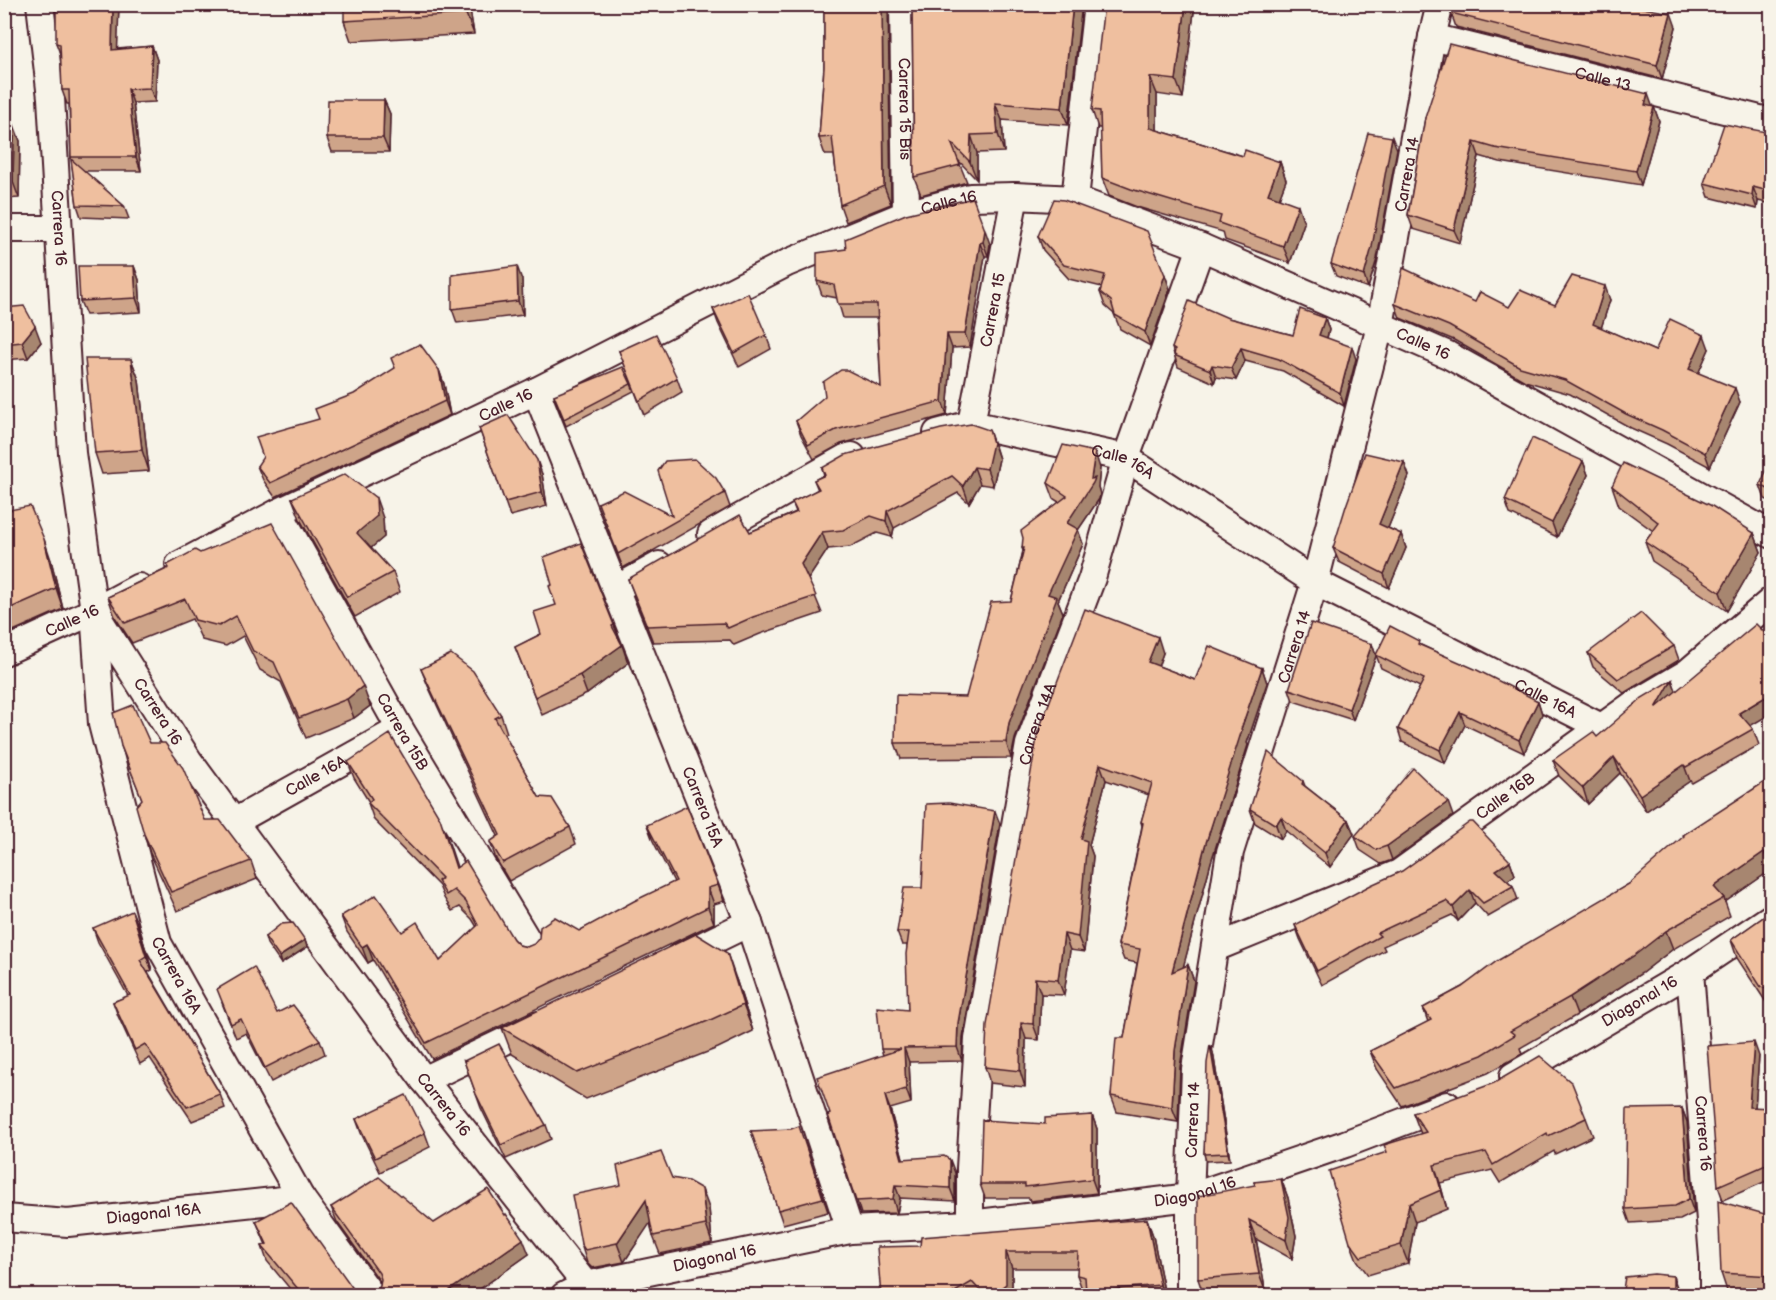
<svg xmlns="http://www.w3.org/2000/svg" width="1776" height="1300" viewBox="0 0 1776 1300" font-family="'Balsamiq Sans',sans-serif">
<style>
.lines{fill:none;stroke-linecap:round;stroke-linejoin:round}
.street-casing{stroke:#4a1f2b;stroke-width:30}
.street{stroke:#f7f3e8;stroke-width:26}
.wall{fill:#cea489;stroke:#4a1f2b;stroke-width:1.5}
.shaded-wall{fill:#a7866f;stroke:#4a1f2b;stroke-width:1.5}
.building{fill:#efbf9f;stroke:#4a1f2b;stroke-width:1.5}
.labels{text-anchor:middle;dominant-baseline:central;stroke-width:6;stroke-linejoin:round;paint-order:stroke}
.street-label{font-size:16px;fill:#4a1f2b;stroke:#f7f3e8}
</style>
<rect width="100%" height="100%" fill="#f7f3e8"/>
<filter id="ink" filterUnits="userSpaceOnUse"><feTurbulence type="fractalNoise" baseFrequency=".0167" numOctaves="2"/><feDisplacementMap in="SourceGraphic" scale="12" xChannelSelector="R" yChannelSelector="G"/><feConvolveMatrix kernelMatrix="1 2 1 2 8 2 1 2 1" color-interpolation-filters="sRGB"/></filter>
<g filter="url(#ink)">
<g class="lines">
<g class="street-casing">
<g id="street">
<path id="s1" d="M 40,4 L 51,98 L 72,453 L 94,611 L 102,724 L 158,943 L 301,1198 L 372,1296"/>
<path id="s2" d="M 903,4 L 906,214"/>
<path id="s3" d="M 1432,37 L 1772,122"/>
<path d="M 1075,199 L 1097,4"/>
<path d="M 4,229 L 57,229"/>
<path id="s4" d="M 536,391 L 749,923 L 850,1230"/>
<path id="s5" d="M 971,424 L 1015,196"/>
<path id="s6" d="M 937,433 L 971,424 L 1126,458 L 1315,582 L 1603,728"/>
<path id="s7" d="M 279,512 L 400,729 L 532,948"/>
<path d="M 711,534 L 845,458 L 852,456"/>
<path id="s8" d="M 179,565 L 279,512 L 536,391 L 787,263 L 906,214 L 970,197 L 1015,196 L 1075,199 L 1201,247 L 1448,355 L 1772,535"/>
<path d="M 616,589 L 659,565"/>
<path id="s9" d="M 95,613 L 189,761 L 424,1080 L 586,1285 L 593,1296"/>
<path id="s10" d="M 4,652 L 94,611 L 139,587"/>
<path id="s11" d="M 234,822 L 400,729"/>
<path id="s12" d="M 1215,948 L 1399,873 L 1631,706 L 1687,673 L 1772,600"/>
<path d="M 679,957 L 749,923"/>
<path id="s13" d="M 1690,972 L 1713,1258 L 1713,1296"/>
<path id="s14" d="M 1513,1076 L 1690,972 L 1772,917"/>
<path d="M 424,1080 L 538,1025"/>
<path id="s15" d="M 4,1218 L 68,1223 L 301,1198"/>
<path id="s16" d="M 970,1224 L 970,1168 L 978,1039 L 1029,744 L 1092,578 L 1126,458 L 1201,247"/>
<path id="s17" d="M 564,1296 L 586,1285 L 850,1230 L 970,1224 L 1190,1197 L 1345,1144 L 1447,1105"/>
<path id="s18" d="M 1190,1296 L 1190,1197 L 1195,1069 L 1230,852 L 1315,582 L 1380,326 L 1432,37 L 1440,4"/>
</g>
</g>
<use href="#street" class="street"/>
</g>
<g class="wall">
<path d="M 119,4 L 117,49 L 152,46 L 157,60 L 155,102 L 133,103 L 141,171 L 84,171 L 124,206 L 129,219 L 81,217 L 77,205 L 71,157 L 69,104 L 67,104 L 62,90 L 61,56 L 56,43 Z"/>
<path d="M 469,4 L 474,34 L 351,41 L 344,21 Z"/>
<path d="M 715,4 L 775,4 L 776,9 L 717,8 Z"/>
<path d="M 824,4 L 891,204 L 846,222 L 840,205 L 834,155 L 825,155 L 819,138 L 824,67 Z"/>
<path d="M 912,4 L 1082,4 L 1068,125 L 1002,120 L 1004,152 L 977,153 L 977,180 L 958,160 L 967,182 L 921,195 L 914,177 Z"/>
<path d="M 1195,4 L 1183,98 L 1157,94 L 1157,130 L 1243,156 L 1280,162 L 1286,180 L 1279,198 L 1304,223 L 1290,263 L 1225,240 L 1223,232 L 1137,207 L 1109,196 L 1102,178 L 1101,128 L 1098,128 L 1092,110 Z"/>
<path d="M 1451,13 L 1676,27 L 1662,79 L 1456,27 Z"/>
<path d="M 4,61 L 9,84 L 9,125 L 20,141 L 19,198 L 4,199 Z"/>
<path d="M 384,100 L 390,114 L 389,152 L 332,152 L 327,138 Z"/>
<path d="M 1654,107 L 1659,121 L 1641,185 L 1500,162 L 1479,156 L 1460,243 L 1413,229 L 1408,215 L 1425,118 Z"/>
<path d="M 1768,138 L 1772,138 L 1772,204 L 1758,201 L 1757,209 L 1709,197 L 1704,183 Z"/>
<path d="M 1397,149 L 1377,259 L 1368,288 L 1336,276 L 1331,264 Z"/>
<path d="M 906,214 L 990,244 L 988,256 L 985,256 L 970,347 L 952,348 L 947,415 L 841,444 L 814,459 L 801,435 L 796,421 L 881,387 L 877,318 L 843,318 L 837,298 L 822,295 L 817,281 L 846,249 Z"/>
<path d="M 1038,236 L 1165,275 L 1170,289 L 1150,346 L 1120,329 L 1114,314 L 1105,306 L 1100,292 L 1102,287 L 1069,279 L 1043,250 Z"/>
<path d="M 134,266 L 139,280 L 141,312 L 86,315 L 80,301 Z"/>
<path d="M 522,280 L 523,315 L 457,323 L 452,309 Z"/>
<path d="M 1610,300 L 1601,328 L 1655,351 L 1709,349 L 1698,373 L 1740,402 L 1710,467 L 1667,444 L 1631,428 L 1570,394 L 1525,381 L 1454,340 L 1400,318 L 1395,304 L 1475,302 L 1509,307 L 1555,305 Z"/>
<path d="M 4,308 L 41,342 L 28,358 L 4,360 Z"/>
<path d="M 713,309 L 766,335 L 771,349 L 739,367 L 718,323 Z"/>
<path d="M 1228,318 L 1293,335 L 1325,318 L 1329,330 L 1327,338 L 1356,359 L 1344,406 L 1283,371 L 1245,361 L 1236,380 L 1216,377 L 1214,383 L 1178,367 L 1172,348 Z"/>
<path d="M 619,351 L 677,378 L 682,392 L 644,415 Z"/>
<path d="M 131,359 L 139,380 L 149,471 L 102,474 L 95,453 Z"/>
<path d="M 439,370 L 444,384 L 450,415 L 275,497 L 263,480 L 257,466 L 319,419 Z"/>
<path d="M 631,384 L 634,391 L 566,426 L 554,395 Z"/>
<path d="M 479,428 L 542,474 L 547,506 L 510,516 Z"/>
<path d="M 995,446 L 999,459 L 993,486 L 980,484 L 969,503 L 958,493 L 894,528 L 892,537 L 877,533 L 850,547 L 828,549 L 808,579 L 822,613 L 760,634 L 734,645 L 730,640 L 653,642 L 628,579 L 750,532 L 796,512 L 792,502 L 818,490 L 814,480 L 824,475 L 822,468 Z"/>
<path d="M 1583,461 L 1588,475 L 1557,537 L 1510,514 L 1505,500 Z"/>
<path d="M 1404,462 L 1409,476 L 1388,528 L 1401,534 L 1406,548 L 1389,588 L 1339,562 L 1333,548 Z"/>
<path d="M 1772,462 L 1772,502 L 1765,499 L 1760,485 Z"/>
<path d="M 1100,468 L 1098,487 L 1100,494 L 1099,499 L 1078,530 L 1083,544 L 1058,601 L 1063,613 L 1015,739 L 1011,758 L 901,759 L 895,743 L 966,697 L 1011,601 L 1023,551 L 1022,548 L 1059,502 L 1054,499 L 1048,483 Z"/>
<path d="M 1612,486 L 1754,533 L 1761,552 L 1727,611 L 1652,561 L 1645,542 L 1653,531 L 1619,506 Z"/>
<path d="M 725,493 L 730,507 L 623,568 L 598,503 L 672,516 Z"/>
<path d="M 292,498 L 383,518 L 384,537 L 371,548 L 393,572 L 400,592 L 355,617 L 300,519 Z"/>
<path d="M 4,511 L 51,560 L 63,609 L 4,635 Z"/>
<path d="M 168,568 L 370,706 L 354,718 L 306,738 L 281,682 L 260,670 L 243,636 L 226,646 L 202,640 L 192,619 L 132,643 L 115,617 L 108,597 Z"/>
<path d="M 614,625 L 628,663 L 587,694 L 542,715 L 515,647 L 541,634 Z"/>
<path d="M 1372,644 L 1376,656 L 1353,720 L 1293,701 L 1289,689 Z"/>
<path d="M 1421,645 L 1538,701 L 1542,714 L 1524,753 L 1465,725 L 1445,763 L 1402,742 L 1398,729 L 1420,687 L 1381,668 L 1376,655 Z"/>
<path d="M 1674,646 L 1679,660 L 1624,693 L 1593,667 L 1588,653 Z"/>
<path d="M 1163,653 L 1158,666 L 1195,680 L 1262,668 L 1267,683 L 1247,743 L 1248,745 L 1211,862 L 1183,967 L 1188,965 L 1194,981 L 1180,1067 L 1178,1122 L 1117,1112 L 1111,1096 L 1124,1038 L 1137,963 L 1124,960 L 1118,945 L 1142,826 L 1141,822 L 1149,795 L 1106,780 L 1089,845 L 1093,856 L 1084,952 L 1070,950 L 1064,995 L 1041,994 L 1039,1040 L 1026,1039 L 1025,1087 L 990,1083 L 985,1067 L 1038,732 Z"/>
<path d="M 421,669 L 501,715 L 507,733 L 504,734 L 539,797 L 570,827 L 576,844 L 509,881 L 496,859 L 490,842 L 498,836 L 428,686 Z"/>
<path d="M 1672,680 L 1676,691 L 1751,726 L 1753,729 L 1759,745 L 1692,783 L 1690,781 L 1646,811 L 1620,773 L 1588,804 L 1559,776 L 1553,760 L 1597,737 Z"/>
<path d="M 150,743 L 205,820 L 251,861 L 257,879 L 177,911 L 150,853 L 144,834 L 142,799 L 121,746 Z"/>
<path d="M 348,762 L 446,834 L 457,867 L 513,939 L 519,945 L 527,947 L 579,931 L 674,882 L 653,841 L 647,825 L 718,885 L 724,901 L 714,904 L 714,923 L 432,1059 L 373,960 L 368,963 L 347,932 L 341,916 L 402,932 L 440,961 L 477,927 L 472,919 L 460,907 L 452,911 L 444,898 L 439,886 L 374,820 L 368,803 L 369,802 L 354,778 Z"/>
<path d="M 1772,777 L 1772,871 L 1771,870 L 1725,902 L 1730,916 L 1673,949 L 1642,973 L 1577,1015 L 1520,1048 L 1522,1054 L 1488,1073 L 1402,1106 L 1377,1069 L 1370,1051 L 1428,1022 L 1423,1008 L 1462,987 L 1629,884 Z"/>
<path d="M 1303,781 L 1305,786 L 1348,820 L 1354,834 L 1330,867 L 1286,831 L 1281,839 L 1255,823 L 1250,809 Z"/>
<path d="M 1453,816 L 1392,860 L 1381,864 L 1360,850 L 1355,836 Z"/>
<path d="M 1000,824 L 963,1037 L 962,1061 L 909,1062 L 911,1103 L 890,1109 L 903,1159 L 955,1173 L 955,1201 L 900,1198 L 897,1213 L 861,1214 L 830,1114 L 883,1055 L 881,1049 L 908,1010 L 907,945 L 902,945 L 897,932 L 922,888 Z"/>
<path d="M 1510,861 L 1515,875 L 1507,880 L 1513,886 L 1518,900 L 1488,917 L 1475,903 L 1458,921 L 1452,915 L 1383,946 L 1385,950 L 1322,985 L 1300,939 L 1295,925 Z"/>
<path d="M 1772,911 L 1772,1006 L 1768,1005 L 1737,958 L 1731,940 Z"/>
<path d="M 138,925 L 152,970 L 148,972 L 220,1094 L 225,1108 L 192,1121 L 150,1058 L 140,1064 L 118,1016 L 113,1002 L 128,996 L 98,942 L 93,928 Z"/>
<path d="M 265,937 L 307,947 L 281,964 L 267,944 Z"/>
<path d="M 736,979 L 753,1031 L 718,1048 L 586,1099 L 512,1054 L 502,1028 Z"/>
<path d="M 222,1003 L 277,1013 L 320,1040 L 325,1054 L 271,1082 L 246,1033 L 236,1038 Z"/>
<path d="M 1213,1052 L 1230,1160 L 1206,1161 L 1204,1154 Z"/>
<path d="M 1759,1056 L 1755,1107 L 1771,1179 L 1723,1200 L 1718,1186 Z"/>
<path d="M 464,1061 L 546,1125 L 551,1139 L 506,1159 L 481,1108 Z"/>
<path d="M 1682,1108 L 1687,1122 L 1694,1213 L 1680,1220 L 1630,1223 L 1625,1209 Z"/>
<path d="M 1413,1113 L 1586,1118 L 1593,1136 L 1555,1154 L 1554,1151 L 1500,1183 L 1492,1170 L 1440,1183 L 1447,1209 L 1415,1222 L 1408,1263 L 1368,1275 L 1357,1260 L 1350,1242 L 1387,1152 L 1421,1134 Z"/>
<path d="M 1092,1115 L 1097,1129 L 1097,1193 L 1030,1201 L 1029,1198 L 985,1198 L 980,1184 L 1045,1124 Z"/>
<path d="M 356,1119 L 425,1133 L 430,1147 L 380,1172 L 361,1133 Z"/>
<path d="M 751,1131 L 804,1140 L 828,1212 L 783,1224 Z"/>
<path d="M 672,1178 L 709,1208 L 712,1243 L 660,1254 L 653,1236 L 650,1222 L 624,1262 L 592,1268 L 587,1263 L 581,1244 Z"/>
<path d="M 1281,1179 L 1288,1198 L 1296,1236 L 1292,1259 L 1256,1239 L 1266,1293 L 1234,1296 L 1204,1296 L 1198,1279 Z"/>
<path d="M 331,1207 L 434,1223 L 529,1254 L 470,1296 L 369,1296 L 376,1293 L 380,1286 L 381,1283 L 337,1222 Z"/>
<path d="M 1772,1216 L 1772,1296 L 1728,1294 L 1721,1273 Z"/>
<path d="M 1147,1219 L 1153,1236 L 1165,1296 L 1088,1296 L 1087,1292 L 1083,1292 L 1077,1275 L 1078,1268 L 1012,1268 L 1012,1296 L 881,1296 L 920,1246 Z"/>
<path d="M 256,1221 L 361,1295 L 367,1296 L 296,1296 L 267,1261 L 262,1246 L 266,1245 Z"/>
</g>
<g class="shaded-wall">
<path d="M 113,4 L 119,4 L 117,64 L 112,50 Z"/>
<path d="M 465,4 L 469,4 L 474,34 L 466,14 Z"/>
<path d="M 882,4 L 888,4 L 891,204 L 884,186 Z"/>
<path d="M 1073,4 L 1082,4 L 1068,125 L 1062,108 Z"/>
<path d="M 1186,4 L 1195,4 L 1183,98 L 1176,80 Z"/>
<path d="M 1671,13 L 1676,27 L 1662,79 L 1657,65 Z"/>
<path d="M 152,46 L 157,60 L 155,102 L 150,88 Z"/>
<path d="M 4,61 L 9,84 L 8,142 L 4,131 Z"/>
<path d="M 1150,77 L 1157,94 L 1157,146 L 1150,128 Z"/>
<path d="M 128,89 L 133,103 L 141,171 L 136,157 Z"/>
<path d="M 1648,94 L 1653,108 L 1645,105 Z"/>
<path d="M 384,100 L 390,114 L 389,152 L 383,138 Z"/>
<path d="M 995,103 L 1002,120 L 1004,152 L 998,134 Z"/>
<path d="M 1654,107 L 1659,121 L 1641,185 L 1636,171 Z"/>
<path d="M 14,125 L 20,141 L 19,198 L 13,182 Z"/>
<path d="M 971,135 L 977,153 L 977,180 L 970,162 Z"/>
<path d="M 1392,137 L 1397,149 L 1377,259 L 1368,288 L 1364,276 Z"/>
<path d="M 1474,142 L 1479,156 L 1460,243 L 1454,230 Z"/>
<path d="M 1280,162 L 1286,180 L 1274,212 L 1268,194 Z"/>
<path d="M 1753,187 L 1758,201 L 1757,209 L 1752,195 Z"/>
<path d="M 1298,205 L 1304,223 L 1290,263 L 1283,246 Z"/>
<path d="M 985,230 L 990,244 L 988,256 L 983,242 Z"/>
<path d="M 980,243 L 985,256 L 970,347 L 965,334 Z"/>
<path d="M 134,266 L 139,280 L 141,312 L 136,298 Z"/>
<path d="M 517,266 L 522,280 L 523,315 L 518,301 Z"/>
<path d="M 1165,275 L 1170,289 L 1150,346 L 1145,332 Z"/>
<path d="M 1605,286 L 1610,300 L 1598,338 L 1593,324 Z"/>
<path d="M 1325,318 L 1329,330 L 1324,348 L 1319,335 Z"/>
<path d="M 35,326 L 41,342 L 28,358 L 22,342 Z"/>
<path d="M 947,334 L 952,348 L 947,415 L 942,401 Z"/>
<path d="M 1704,335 L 1709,349 L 1694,383 L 1689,369 Z"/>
<path d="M 1352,347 L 1356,359 L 1344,406 L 1340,393 Z"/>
<path d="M 1241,348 L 1245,361 L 1236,380 L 1231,368 Z"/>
<path d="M 131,359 L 139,380 L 149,471 L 142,450 Z"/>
<path d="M 1212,365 L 1216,377 L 1214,383 L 1210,370 Z"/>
<path d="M 439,370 L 444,384 L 450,415 L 445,401 Z"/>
<path d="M 1735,388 L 1740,402 L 1710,467 L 1705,453 Z"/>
<path d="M 989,430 L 999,459 L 993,486 L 987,469 Z"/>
<path d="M 1095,452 L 1100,468 L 1098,487 L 1100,494 L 1099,499 L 1078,530 L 1083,544 L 1058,601 L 1063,613 L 1015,739 L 1011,758 L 1006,742 L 1009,723 L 1048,594 L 1067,523 L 1091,479 Z"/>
<path d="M 537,460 L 542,474 L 547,506 L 542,492 Z"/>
<path d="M 1583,461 L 1588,475 L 1557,537 L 1552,523 Z"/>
<path d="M 1404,462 L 1409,476 L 1384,538 L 1379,524 Z"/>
<path d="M 974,467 L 980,484 L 969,503 L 963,486 Z"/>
<path d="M 376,498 L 383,518 L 384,537 L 364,554 L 357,533 Z"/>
<path d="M 887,511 L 894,528 L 892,537 L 886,521 Z"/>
<path d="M 822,532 L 828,549 L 807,581 L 801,564 Z"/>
<path d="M 1754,533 L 1761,552 L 1727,611 L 1720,592 Z"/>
<path d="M 1401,534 L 1406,548 L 1389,588 L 1384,574 Z"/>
<path d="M 44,539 L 51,560 L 63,609 L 56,588 Z"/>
<path d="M 1158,637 L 1163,653 L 1154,678 L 1148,662 Z"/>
<path d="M 1372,644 L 1376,656 L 1353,720 L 1349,709 Z"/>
<path d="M 622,645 L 628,663 L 587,694 L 580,675 Z"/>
<path d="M 1262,668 L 1267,683 L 1247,743 L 1248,745 L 1211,862 L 1178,987 L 1172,972 L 1205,846 L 1241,729 Z"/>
<path d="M 1672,680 L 1678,696 L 1656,708 Z"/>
<path d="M 363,686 L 370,706 L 354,718 L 347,699 Z"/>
<path d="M 1772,693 L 1772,713 L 1745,729 L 1739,713 Z"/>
<path d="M 1538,701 L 1542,714 L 1524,753 L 1519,740 Z"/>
<path d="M 1460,712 L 1465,725 L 1445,763 L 1440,750 Z"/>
<path d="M 1614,757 L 1620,773 L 1588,804 L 1583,788 Z"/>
<path d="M 1100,764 L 1106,780 L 1089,845 L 1093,856 L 1084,952 L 1078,937 L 1081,839 Z"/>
<path d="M 1684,765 L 1690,781 L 1646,811 L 1640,795 Z"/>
<path d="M 1448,802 L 1453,816 L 1392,860 L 1387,846 Z"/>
<path d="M 995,811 L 1000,824 L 963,1037 L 962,1061 L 957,1047 L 958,1023 Z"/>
<path d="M 1281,817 L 1286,831 L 1281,839 L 1276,825 Z"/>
<path d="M 1348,820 L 1354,834 L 1330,867 L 1325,853 Z"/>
<path d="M 1764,852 L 1771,870 L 1725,902 L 1724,898 L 1714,887 Z"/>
<path d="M 1510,861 L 1515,875 L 1502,884 L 1496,870 Z"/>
<path d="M 708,888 L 714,904 L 714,923 L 708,907 Z"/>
<path d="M 1470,890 L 1475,903 L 1458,921 L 1453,907 Z"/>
<path d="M 132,911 L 138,925 L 152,970 L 146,956 Z"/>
<path d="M 1666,931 L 1673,949 L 1642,973 L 1577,1015 L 1570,997 Z"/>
<path d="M 1064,934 L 1070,950 L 1064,995 L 1058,980 Z"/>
<path d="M 305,940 L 307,947 L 281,964 L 279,957 Z"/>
<path d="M 367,944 L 373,960 L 368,963 L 362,947 Z"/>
<path d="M 727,953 L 736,979 L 753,1031 L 743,1005 Z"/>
<path d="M 1188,965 L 1194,981 L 1180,1067 L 1178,1122 L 1172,1107 L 1175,1051 Z"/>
<path d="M 1035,978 L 1041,994 L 1039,1040 L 1033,1024 Z"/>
<path d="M 1021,1023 L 1026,1039 L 1025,1087 L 1020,1071 Z"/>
<path d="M 1754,1042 L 1759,1056 L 1754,1121 L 1749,1107 Z"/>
<path d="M 1210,1045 L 1213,1052 L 1230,1160 L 1228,1153 Z"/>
<path d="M 904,1048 L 909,1062 L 911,1103 L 906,1089 Z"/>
<path d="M 885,1096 L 890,1109 L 907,1173 L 902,1159 Z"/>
<path d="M 1682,1108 L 1687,1122 L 1694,1213 L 1689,1199 Z"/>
<path d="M 1092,1115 L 1097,1129 L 1097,1193 L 1092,1179 Z"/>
<path d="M 1772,1121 L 1771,1179 L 1766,1165 Z"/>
<path d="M 950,1160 L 955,1173 L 955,1201 L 950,1188 Z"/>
<path d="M 1434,1165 L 1440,1183 L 1447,1209 L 1441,1190 Z"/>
<path d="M 1281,1179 L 1288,1198 L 1296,1236 L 1292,1259 L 1286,1240 Z"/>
<path d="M 895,1185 L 900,1198 L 897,1213 L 893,1199 Z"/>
<path d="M 702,1189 L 709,1208 L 712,1243 L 706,1225 Z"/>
<path d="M 646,1200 L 653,1219 L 624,1262 L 617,1243 Z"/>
<path d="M 1409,1204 L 1415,1222 L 1408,1263 L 1401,1245 Z"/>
<path d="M 1147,1219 L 1153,1236 L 1165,1296 L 1164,1296 L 1160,1285 Z"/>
<path d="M 1249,1220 L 1256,1239 L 1266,1293 L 1259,1274 Z"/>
<path d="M 523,1239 L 529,1254 L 470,1296 L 452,1296 L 450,1290 Z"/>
<path d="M 1006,1252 L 1012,1268 L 1012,1296 L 990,1296 Z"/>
<path d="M 1673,1276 L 1678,1290 L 1678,1296 L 1673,1296 Z"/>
</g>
<g class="building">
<path d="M 56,4 L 113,4 L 112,50 L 152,46 L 150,88 L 128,89 L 136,157 L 71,157 L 69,90 L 62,90 L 60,44 L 56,43 Z"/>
<path d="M 344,4 L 465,4 L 466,14 L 344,21 Z"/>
<path d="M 824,4 L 882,4 L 884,186 L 840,205 L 832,137 L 819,138 L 824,67 Z"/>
<path d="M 912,4 L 1073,4 L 1062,108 L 995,103 L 998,134 L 971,135 L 970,162 L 951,142 L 960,165 L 914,177 Z"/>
<path d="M 1104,4 L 1186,4 L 1176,80 L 1150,77 L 1150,128 L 1243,156 L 1245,150 L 1280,162 L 1268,194 L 1298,205 L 1283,246 L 1219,223 L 1221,216 L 1131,189 L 1102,178 L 1100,111 L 1092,110 Z"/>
<path d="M 1452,4 L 1621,4 L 1671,13 L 1657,65 L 1451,13 Z"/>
<path d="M 1449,44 L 1648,94 L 1645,105 L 1654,107 L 1636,171 L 1495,148 L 1474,142 L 1454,230 L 1408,215 L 1425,118 Z"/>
<path d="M 328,100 L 384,100 L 383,138 L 327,138 Z"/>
<path d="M 1724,124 L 1766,132 L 1765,137 L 1772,138 L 1772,192 L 1753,187 L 1752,195 L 1704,183 Z"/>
<path d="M 4,125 L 14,125 L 13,182 L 4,182 Z"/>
<path d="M 1368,133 L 1392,137 L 1372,247 L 1364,276 L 1331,264 Z"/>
<path d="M 71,159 L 124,206 L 77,205 Z"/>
<path d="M 973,198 L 985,230 L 983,242 L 980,243 L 965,334 L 947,334 L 942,401 L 836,430 L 808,445 L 796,421 L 825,396 L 823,382 L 841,370 L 847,370 L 881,387 L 877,304 L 838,304 L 834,285 L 817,281 L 817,253 L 846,249 L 845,239 L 906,214 Z"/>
<path d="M 1054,199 L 1064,200 L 1147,231 L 1165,275 L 1145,332 L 1115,315 L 1111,301 L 1100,292 L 1105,275 L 1064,265 L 1038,236 Z"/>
<path d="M 78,266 L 134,266 L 136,298 L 80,301 Z"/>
<path d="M 517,266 L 518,301 L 452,309 L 452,275 Z"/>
<path d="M 1403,268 L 1475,302 L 1480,292 L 1509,307 L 1520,290 L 1555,305 L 1572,276 L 1605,286 L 1593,324 L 1655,351 L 1670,319 L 1704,335 L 1689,369 L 1735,388 L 1705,453 L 1662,430 L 1626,414 L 1565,380 L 1520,367 L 1449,326 L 1395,304 Z"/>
<path d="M 748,293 L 766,335 L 734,353 L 713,309 Z"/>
<path d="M 1189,301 L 1228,318 L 1293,335 L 1300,309 L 1325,318 L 1319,335 L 1352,347 L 1340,393 L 1279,359 L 1241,348 L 1231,368 L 1212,365 L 1210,370 L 1174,355 L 1175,350 L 1172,348 Z"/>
<path d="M 24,306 L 35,326 L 22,342 L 4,344 L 4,308 Z"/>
<path d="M 656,334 L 677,378 L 639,401 L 619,351 Z"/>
<path d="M 420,344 L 439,370 L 445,401 L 270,483 L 257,466 L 263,457 L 256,437 L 319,419 L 315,409 L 354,394 L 395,368 L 391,358 Z"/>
<path d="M 85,359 L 131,359 L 142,450 L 95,453 Z"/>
<path d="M 623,367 L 631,384 L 564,419 L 554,395 Z"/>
<path d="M 508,415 L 537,460 L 542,492 L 505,502 L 479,428 Z"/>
<path d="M 971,424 L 989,430 L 993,443 L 987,469 L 974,467 L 963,486 L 952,476 L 887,511 L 886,521 L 871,516 L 843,530 L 822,532 L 801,564 L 816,596 L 753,617 L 728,628 L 724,623 L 647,626 L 628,579 L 740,515 L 750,532 L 797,512 L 792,502 L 819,489 L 814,480 L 825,475 L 822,468 L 845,455 L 941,429 Z"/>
<path d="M 1532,438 L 1583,461 L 1552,523 L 1505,500 Z"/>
<path d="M 1063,445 L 1095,452 L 1091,479 L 1095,478 L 1093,483 L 1067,523 L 1078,529 L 1048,594 L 1057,597 L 1009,723 L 1006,742 L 895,743 L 896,695 L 966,697 L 991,602 L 1011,601 L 1024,548 L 1022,548 L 1023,538 L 1021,531 L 1067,496 L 1048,483 Z"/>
<path d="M 1365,453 L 1404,462 L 1379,524 L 1401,534 L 1384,574 L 1333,548 L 1346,506 Z"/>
<path d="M 695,459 L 716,478 L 725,493 L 618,554 L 598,503 L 624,491 L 672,516 L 658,471 L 665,461 Z"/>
<path d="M 1770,462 L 1772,462 L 1772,491 L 1760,485 Z"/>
<path d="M 1623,463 L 1712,506 L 1754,533 L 1720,592 L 1645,542 L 1659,523 L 1612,486 Z"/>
<path d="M 345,474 L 376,498 L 377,516 L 357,533 L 393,572 L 347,597 L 292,498 Z"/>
<path d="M 30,506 L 44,539 L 56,588 L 4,611 L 4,511 Z"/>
<path d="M 272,523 L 363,686 L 347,699 L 299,718 L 274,662 L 253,651 L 236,616 L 219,626 L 195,620 L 185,599 L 125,623 L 108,597 L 169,568 L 167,565 L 195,550 L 200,553 Z"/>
<path d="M 581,543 L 614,625 L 612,626 L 622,645 L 580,675 L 535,697 L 515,647 L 541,634 L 534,612 L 556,605 L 549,586 L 552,585 L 544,557 Z"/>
<path d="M 1085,609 L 1158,637 L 1148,662 L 1195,680 L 1209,646 L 1262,668 L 1241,729 L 1242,730 L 1205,846 L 1172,972 L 1188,965 L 1175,1051 L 1172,1107 L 1111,1096 L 1116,1038 L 1124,1038 L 1140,949 L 1118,945 L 1143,823 L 1141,822 L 1152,783 L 1100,764 L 1081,839 L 1087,841 L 1078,937 L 1064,934 L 1058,980 L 1035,978 L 1033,1024 L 1021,1023 L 1020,1071 L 985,1067 L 987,1025 L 1038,732 Z"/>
<path d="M 1641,613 L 1674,646 L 1618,679 L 1588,653 Z"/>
<path d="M 1311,623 L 1372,644 L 1349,709 L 1289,689 Z"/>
<path d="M 1756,624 L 1772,640 L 1772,693 L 1739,713 L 1753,729 L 1686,767 L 1684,765 L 1640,795 L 1614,757 L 1583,788 L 1553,760 L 1593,732 L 1597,737 L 1642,698 L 1672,680 L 1656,708 Z"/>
<path d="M 1390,626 L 1419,641 L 1418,644 L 1475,669 L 1538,701 L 1519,740 L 1460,712 L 1440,750 L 1398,729 L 1424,679 L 1376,655 Z"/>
<path d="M 451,654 L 473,671 L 501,715 L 495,718 L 539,797 L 552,798 L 570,827 L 503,863 L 490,842 L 500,835 L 421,669 Z"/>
<path d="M 133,705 L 150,743 L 165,743 L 183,768 L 205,820 L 220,820 L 251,861 L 171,892 L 144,834 L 136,806 L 142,799 L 121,746 L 113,713 Z"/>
<path d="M 390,734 L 440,818 L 456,868 L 466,861 L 513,939 L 519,945 L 527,947 L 534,944 L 539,938 L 540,927 L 555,917 L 579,931 L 634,901 L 676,881 L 647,825 L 687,806 L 718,885 L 708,888 L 708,907 L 426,1043 L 367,944 L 362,947 L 341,916 L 376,895 L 402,932 L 417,922 L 440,961 L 478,925 L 466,902 L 454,890 L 446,895 L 438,881 L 442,878 L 368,803 L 372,799 L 348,762 Z"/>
<path d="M 1268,752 L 1303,781 L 1302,784 L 1348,820 L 1325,853 L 1281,817 L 1276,825 L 1250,809 Z"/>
<path d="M 1413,768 L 1448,802 L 1387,846 L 1376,850 L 1355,836 Z"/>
<path d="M 1772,777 L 1772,861 L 1764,852 L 1714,887 L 1724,898 L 1666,931 L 1635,955 L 1570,997 L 1510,1031 L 1515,1035 L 1482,1055 L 1396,1088 L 1370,1051 L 1431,1020 L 1423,1008 L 1462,987 L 1497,961 L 1629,884 L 1684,836 L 1683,835 Z"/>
<path d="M 949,803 L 995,811 L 958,1023 L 957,1047 L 904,1048 L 906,1089 L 885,1096 L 902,1159 L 944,1156 L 950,1160 L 950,1188 L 895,1185 L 893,1199 L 856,1201 L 828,1115 L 830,1114 L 817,1077 L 901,1049 L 881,1049 L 877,1007 L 908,1010 L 906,954 L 909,932 L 897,932 L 904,888 L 922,888 L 926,804 Z"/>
<path d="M 1470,822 L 1473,822 L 1510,861 L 1496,870 L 1513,886 L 1483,903 L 1470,890 L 1453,907 L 1446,901 L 1377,933 L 1380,936 L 1317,971 L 1295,925 L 1371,885 L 1402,871 Z"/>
<path d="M 132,911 L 146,956 L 140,960 L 220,1094 L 187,1107 L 145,1044 L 135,1050 L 113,1002 L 130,995 L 93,928 Z"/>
<path d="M 1772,911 L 1772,991 L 1761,987 L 1731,940 Z"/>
<path d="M 293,923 L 305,940 L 279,957 L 265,937 L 281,924 Z"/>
<path d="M 696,934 L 727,953 L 743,1005 L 708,1021 L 577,1073 L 502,1028 Z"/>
<path d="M 254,967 L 277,1013 L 293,1005 L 320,1040 L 265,1068 L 241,1019 L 231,1024 L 217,989 Z"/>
<path d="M 1754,1042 L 1749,1107 L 1772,1108 L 1772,1121 L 1766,1165 L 1718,1186 L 1707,1046 Z"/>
<path d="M 499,1044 L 546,1125 L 501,1145 L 476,1094 L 464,1061 Z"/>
<path d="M 1210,1045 L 1228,1153 L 1204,1154 L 1207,1063 Z"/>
<path d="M 1540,1056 L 1572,1083 L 1586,1118 L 1548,1136 L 1547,1133 L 1493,1165 L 1486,1152 L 1434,1165 L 1441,1190 L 1409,1204 L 1401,1245 L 1361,1257 L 1350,1242 L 1329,1171 L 1387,1152 L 1384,1145 L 1426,1132 L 1413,1113 L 1494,1083 Z"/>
<path d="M 406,1095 L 425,1133 L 375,1158 L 356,1119 Z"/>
<path d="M 1682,1108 L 1689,1199 L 1675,1206 L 1625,1209 L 1627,1109 Z"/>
<path d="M 1092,1115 L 1092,1179 L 1025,1187 L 1025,1184 L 980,1184 L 982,1120 L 1045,1124 L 1045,1118 Z"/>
<path d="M 799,1126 L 823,1198 L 778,1210 L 751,1131 L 791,1129 Z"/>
<path d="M 661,1152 L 672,1178 L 688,1181 L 702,1189 L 706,1225 L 653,1236 L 646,1200 L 617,1243 L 585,1250 L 581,1244 L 572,1195 L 621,1185 L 617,1166 Z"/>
<path d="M 379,1177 L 434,1223 L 488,1189 L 505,1215 L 506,1214 L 523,1239 L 450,1290 L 453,1296 L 405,1296 L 403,1294 L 403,1296 L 369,1296 L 376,1293 L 380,1286 L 381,1279 L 379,1273 L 331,1207 Z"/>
<path d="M 1281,1179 L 1289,1217 L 1286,1240 L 1249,1220 L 1259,1274 L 1198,1279 L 1198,1196 L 1255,1185 L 1254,1182 Z"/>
<path d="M 1718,1201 L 1772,1216 L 1772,1276 L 1721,1273 Z"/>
<path d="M 291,1202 L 354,1290 L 361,1295 L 367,1296 L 304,1296 L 262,1246 L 267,1244 L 256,1221 Z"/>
<path d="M 1147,1219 L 1160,1285 L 1086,1292 L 1085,1277 L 1077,1275 L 1078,1252 L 1006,1252 L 1006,1284 L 990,1296 L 985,1296 L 972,1282 L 948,1296 L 881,1296 L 877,1247 L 920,1246 L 921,1237 Z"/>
<path d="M 1654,1274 L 1673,1276 L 1673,1296 L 1622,1296 L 1625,1277 Z"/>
<path d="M 552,1290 L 560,1290 L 563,1296 L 541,1296 Z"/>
</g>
</g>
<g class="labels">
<g class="street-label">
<text stroke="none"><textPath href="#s3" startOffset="176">Calle 13</textPath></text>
<text stroke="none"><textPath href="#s2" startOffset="105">Carrera 15 Bis</textPath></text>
<text stroke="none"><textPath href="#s18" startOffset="1148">Carrera 14</textPath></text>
<text stroke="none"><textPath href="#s8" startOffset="852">Calle 16</textPath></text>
<text stroke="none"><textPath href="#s1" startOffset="225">Carrera 16</textPath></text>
<text stroke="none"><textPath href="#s5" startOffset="116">Carrera 15</textPath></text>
<text stroke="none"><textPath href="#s8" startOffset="1356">Calle 16</textPath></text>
<text stroke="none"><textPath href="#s8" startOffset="364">Calle 16</textPath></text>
<text stroke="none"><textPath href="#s6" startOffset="192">Calle 16A</textPath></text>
<text stroke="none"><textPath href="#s10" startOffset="75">Calle 16</textPath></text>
<text stroke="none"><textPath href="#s18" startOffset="662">Carrera 14</textPath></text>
<text stroke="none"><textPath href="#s6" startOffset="678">Calle 16A</textPath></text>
<text stroke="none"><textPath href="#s9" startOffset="117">Carrera 16</textPath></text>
<text stroke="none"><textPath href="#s16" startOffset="506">Carrera 14A</textPath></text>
<text stroke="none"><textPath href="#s7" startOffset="252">Carrera 15B</textPath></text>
<text stroke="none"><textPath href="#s11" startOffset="94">Calle 16A</textPath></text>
<text stroke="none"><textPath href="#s12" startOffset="330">Calle 16B</textPath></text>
<text stroke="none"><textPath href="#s4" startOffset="448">Carrera 15A</textPath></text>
<text stroke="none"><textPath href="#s1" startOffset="986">Carrera 16A</textPath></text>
<text stroke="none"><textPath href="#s14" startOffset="147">Diagonal 16</textPath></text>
<text stroke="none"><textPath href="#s9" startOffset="603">Carrera 16</textPath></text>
<text stroke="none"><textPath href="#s18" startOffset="176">Carrera 14</textPath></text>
<text stroke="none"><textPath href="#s13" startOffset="162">Carrera 16</textPath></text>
<text stroke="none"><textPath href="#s17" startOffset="642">Diagonal 16</textPath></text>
<text stroke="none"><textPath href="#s15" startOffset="150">Diagonal 16A</textPath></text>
<text stroke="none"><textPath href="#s17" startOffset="156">Diagonal 16</textPath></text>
</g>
</g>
<rect width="1776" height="1300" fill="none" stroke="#f7f3e8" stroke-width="24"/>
<rect x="12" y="12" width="1752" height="1276" fill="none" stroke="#4a1f2b" stroke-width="2" filter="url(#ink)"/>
</svg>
